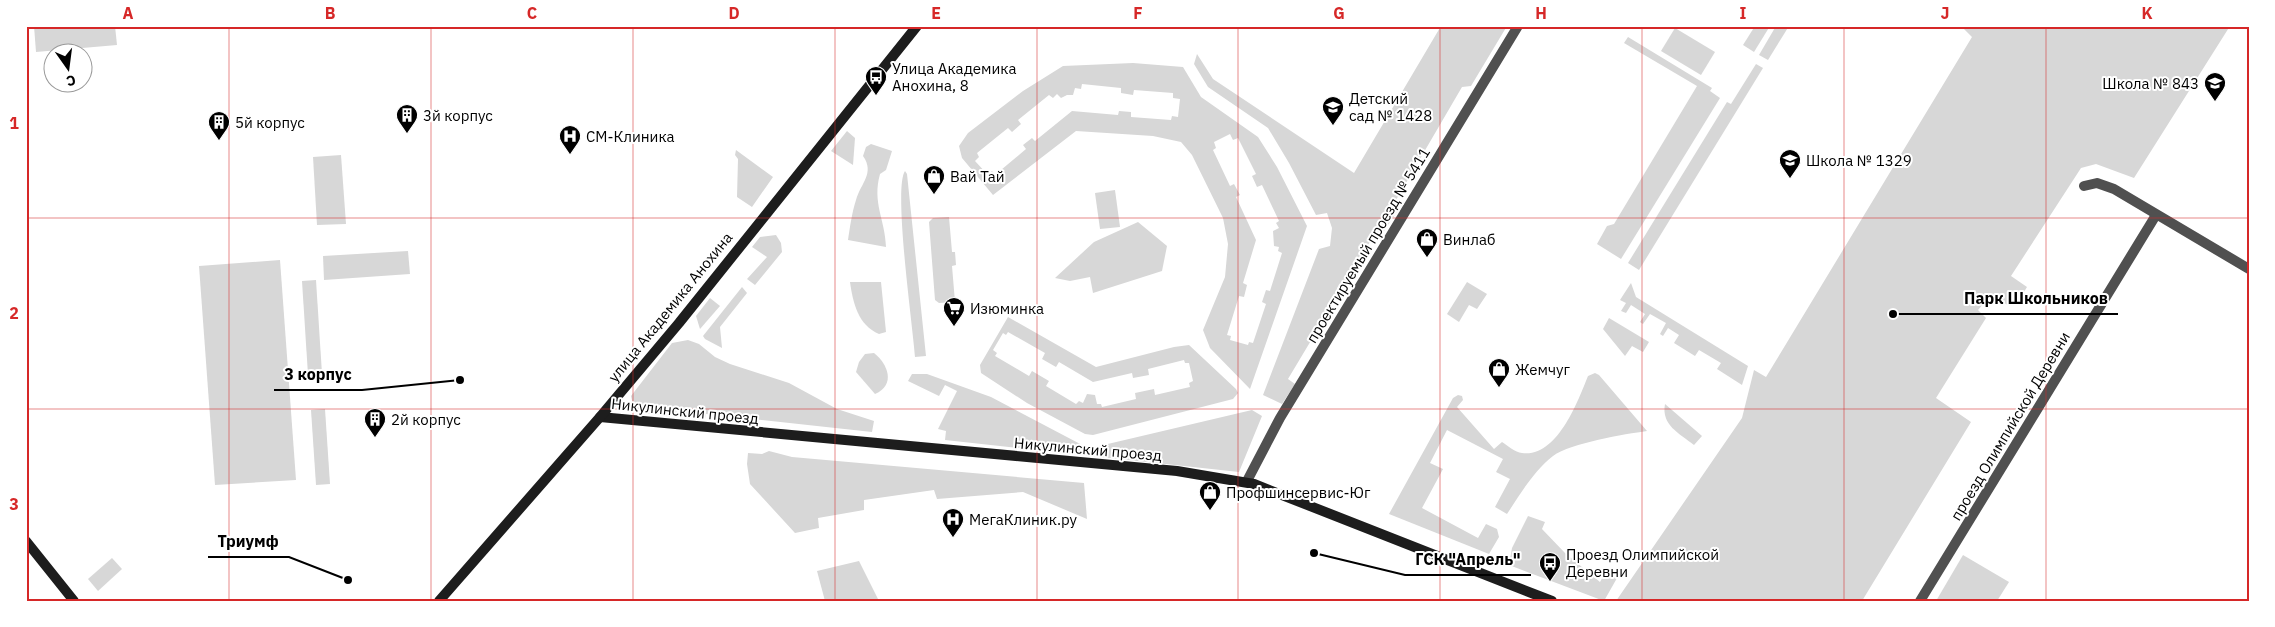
<svg xmlns="http://www.w3.org/2000/svg" width="2275" height="627" viewBox="0 0 2275 627" font-family="'IBM Plex Sans',sans-serif">
<style>
.green{fill:#d7d7d7;fill-rule:evenodd}
.lines{fill:none;stroke-linecap:round;stroke-linejoin:round}
.street{stroke:#505050;stroke-width:10}
.secondary{stroke:#1d1d1d;stroke-width:10}
.grid{fill:none;stroke:#d62828;stroke-width:1;stroke-opacity:0.55}
.labels{text-anchor:middle;dominant-baseline:central;stroke-width:4;stroke-linejoin:round;paint-order:stroke}
.poi-label{font-size:15px;fill:#000;stroke:#fff;text-anchor:start}
.street-label{font-size:15px;fill:#000;stroke:#fff}
.leader{fill:none;stroke:#000;stroke-width:2}
.callout-dot{fill:#000;stroke:#fff;stroke-width:2}
.callout-label{font-size:16px;text-anchor:middle;font-weight:bold;fill:#000;stroke:#fff;stroke-width:4;stroke-linejoin:round;paint-order:stroke}
.neatline{fill:none;stroke:#d62828;stroke-width:2}
.grid-label{font-size:16px;text-anchor:middle;font-weight:bold;fill:#d62828}
</style>
<rect width="100%" height="100%" fill="#fff"/>
<g class="green">
<path d="M 34,26 L 115,26 L 117,45 L 36,52 Z"/>
<path d="M 1441,26 L 1507,26 L 1471,86 L 1462,87 L 1396,200 L 1398,210 L 1378,240 L 1370,242 L 1288,379 L 1295,384 L 1282,404 L 1263,395 L 1319,249 L 1330,246 L 1332,228 L 1327,213 L 1316,215 L 1289,163 L 1268,128 L 1208,87 L 1194,64 L 1197,54 L 1213,79 L 1354,173 Z"/>
<path d="M 1755,26 L 1770,26 L 1754,52 L 1743,45 Z"/>
<path d="M 1776,26 L 1789,26 L 1768,60 L 1759,55 Z"/>
<path d="M 1961,26 L 2230,26 L 2134,178 L 2096,164 L 2081,168 L 2011,276 L 2027,287 L 2016,305 L 2010,306 L 1990,296 L 1978,310 L 1986,318 L 1936,398 L 1971,422 L 1862,601 L 1616,601 L 1742,418 L 1754,370 L 1766,377 L 1972,37 Z"/>
<path d="M 1675,28 L 1715,52 L 1701,75 L 1661,51 Z"/>
<path d="M 1628,37 L 1712,88 L 1710,91 L 1720,98 L 1621,259 L 1597,244 L 1607,226 L 1614,224 L 1697,86 L 1624,43 Z"/>
<path d="M 1133,63 L 1183,67 L 1201,97 L 1258,137 L 1277,167 L 1307,226 L 1250,389 L 1210,348 L 1203,330 L 1225,277 L 1228,244 L 1223,218 L 1192,155 L 1181,142 L 1153,136 L 1076,131 L 993,195 L 962,158 L 959,146 L 968,133 L 1023,91 L 1063,66 ZM 1082,84 L 1121,88 L 1121,93 L 1133,95 L 1134,90 L 1173,93 L 1173,98 L 1180,99 L 1178,117 L 1172,116 L 1171,120 L 1131,117 L 1131,112 L 1119,111 L 1118,115 L 1072,111 L 1035,141 L 1032,138 L 1023,145 L 1026,149 L 995,175 L 992,171 L 988,175 L 975,161 L 979,157 L 977,153 L 1008,128 L 1012,132 L 1021,124 L 1018,120 L 1049,95 L 1053,98 L 1057,94 L 1061,98 L 1067,95 L 1073,95 L 1075,88 L 1081,89 ZM 1230,134 L 1233,140 L 1238,138 L 1256,174 L 1252,176 L 1257,187 L 1262,185 L 1279,221 L 1276,223 L 1279,228 L 1273,231 L 1274,246 L 1279,247 L 1278,251 L 1282,253 L 1270,291 L 1266,290 L 1262,302 L 1266,304 L 1253,343 L 1249,342 L 1248,345 L 1230,340 L 1231,336 L 1227,335 L 1239,296 L 1244,297 L 1247,285 L 1243,283 L 1256,240 L 1236,197 L 1240,195 L 1234,184 L 1230,186 L 1213,150 L 1216,148 L 1214,142 Z"/>
<path d="M 1756,64 L 1763,68 L 1639,270 L 1628,263 L 1727,102 L 1731,104 Z"/>
<path d="M 847,131 L 855,138 L 853,165 L 831,151 Z"/>
<path d="M 871,144 L 892,151 L 886,170 L 880,174 C 872,203 885,219 886,247 L 848,240 C 850,227 852,212 856,200 C 861,183 875,173 863,156 L 866,147 Z"/>
<path d="M 736,150 L 773,177 L 752,207 L 737,197 L 738,159 L 735,155 Z"/>
<path d="M 341,155 L 346,224 L 317,225 L 313,157 Z"/>
<path d="M 905,171 L 907,174 L 926,356 L 915,357 C 913,328 893,188 905,171 Z"/>
<path d="M 1115,190 L 1120,227 L 1100,229 L 1095,193 Z"/>
<path d="M 949,217 L 952,252 L 955,252 L 956,265 L 952,266 L 955,302 L 939,303 L 935,300 L 929,222 L 933,218 Z"/>
<path d="M 1138,222 L 1167,246 L 1162,271 L 1093,293 L 1090,277 L 1070,281 L 1055,278 L 1094,242 Z"/>
<path d="M 776,235 L 781,243 L 782,252 L 755,285 L 747,279 L 767,257 L 752,247 L 760,237 Z"/>
<path d="M 408,251 L 410,274 L 324,280 L 323,256 Z"/>
<path d="M 280,260 L 296,480 L 215,485 L 199,266 Z"/>
<path d="M 316,280 L 322,374 L 308,375 L 302,281 Z"/>
<path d="M 850,282 L 881,282 L 886,332 L 879,334 C 858,325 853,303 850,282 Z"/>
<path d="M 1467,282 L 1487,294 L 1477,309 L 1469,305 L 1459,322 L 1447,314 Z"/>
<path d="M 1631,283 L 1636,297 L 1748,366 L 1742,385 L 1717,369 L 1721,363 L 1699,350 L 1695,356 L 1674,343 L 1679,335 L 1668,328 L 1663,336 L 1660,334 L 1666,323 L 1650,314 L 1643,324 L 1640,322 L 1645,314 L 1631,305 L 1626,313 L 1621,311 L 1626,303 L 1620,300 Z"/>
<path d="M 742,287 L 747,293 L 720,327 L 722,348 L 705,339 L 703,336 Z"/>
<path d="M 710,298 L 720,306 L 700,329 L 696,316 Z"/>
<path d="M 1008,317 L 1096,367 L 1174,347 L 1189,345 L 1236,389 L 1238,393 L 1233,399 L 1093,435 L 1085,434 L 1027,403 L 981,373 L 980,365 ZM 1008,332 L 1045,353 L 1042,359 L 1056,367 L 1059,362 L 1093,382 L 1132,373 L 1133,378 L 1149,375 L 1148,369 L 1184,360 L 1185,363 L 1189,363 L 1193,381 L 1189,383 L 1190,387 L 1155,395 L 1154,389 L 1135,393 L 1136,399 L 1102,407 L 1101,404 L 1097,404 L 1095,395 L 1087,394 L 1083,403 L 1079,401 L 1076,404 L 1046,386 L 1049,381 L 1032,371 L 1029,376 L 995,356 L 997,353 L 993,350 L 1003,333 L 1006,335 Z"/>
<path d="M 1609,318 L 1649,342 L 1643,352 L 1632,346 L 1625,356 L 1603,329 Z"/>
<path d="M 688,340 L 699,344 L 715,357 L 730,364 L 789,383 L 837,409 L 874,421 L 872,432 L 706,414 L 705,419 L 642,413 L 634,409 L 631,396 L 672,343 Z"/>
<path d="M 874,353 C 888,364 896,385 875,394 L 856,372 L 859,362 L 865,354 Z"/>
<path d="M 1595,373 L 1599,375 L 1647,431 C 1625,434 1571,443 1553,456 C 1533,472 1521,493 1507,514 L 1495,507 L 1510,479 L 1496,472 L 1503,459 L 1447,430 L 1430,463 L 1443,469 L 1422,508 L 1478,538 L 1486,524 L 1497,529 L 1499,537 L 1489,554 L 1389,514 L 1453,398 L 1458,395 L 1462,396 L 1463,400 L 1457,407 L 1494,449 L 1502,442 C 1508,446 1515,452 1522,453 C 1557,458 1578,401 1588,376 Z"/>
<path d="M 912,374 L 927,374 L 991,397 L 1084,446 L 1095,447 L 1252,410 L 1262,416 L 1239,472 L 945,440 L 946,431 L 938,429 L 957,391 L 945,385 L 939,396 L 908,381 Z"/>
<path d="M 1665,404 L 1702,436 L 1694,445 C 1679,433 1661,425 1665,404 Z"/>
<path d="M 325,409 L 330,484 L 316,485 L 311,410 Z"/>
<path d="M 769,451 L 792,457 L 1084,483 L 1087,519 L 1023,492 L 937,499 L 934,490 L 864,500 L 864,510 L 818,518 L 819,528 L 795,533 L 750,484 L 747,464 L 748,453 L 762,454 Z"/>
<path d="M 1528,516 L 1545,522 L 1542,529 L 1565,553 L 1600,582 L 1605,573 L 1612,576 L 1621,571 L 1604,601 L 1509,565 L 1512,548 Z"/>
<path d="M 1963,555 L 2009,582 L 1997,601 L 1936,601 Z"/>
<path d="M 112,558 L 122,569 L 98,591 L 88,579 Z"/>
<path d="M 859,561 L 879,601 L 825,601 L 817,571 Z"/>
</g>
<g class="lines">
<g class="street">
<path d="M 2084,186 L 2097,183 L 2114,189 L 2249,269"/>
<path d="M 1247,481 L 1280,418 L 1518,26"/>
<path d="M 1920,601 L 2156,215"/>
</g>
<g class="secondary">
<path d="M 600,417 L 1177,471 L 1254,484 L 1552,601"/>
<path d="M 26,541 L 74,601"/>
<path d="M 439,601 L 600,417 L 679,323 L 917,26"/>
</g>
</g>
<path class="grid" d="M 229,26 L 229,601M 431,26 L 431,601M 633,26 L 633,601M 835,26 L 835,601M 1037,26 L 1037,601M 1238,26 L 1238,601M 1440,26 L 1440,601M 1642,26 L 1642,601M 1844,26 L 1844,601M 2046,26 L 2046,601M 26,218 L 2249,218M 26,409 L 2249,409"/>
<defs>
<g id="bus-pin" transform="scale(1.125)"><path d="M0 17L-7.5 6A9.5 9.5 0 1 1 7.5 6Z" fill="#000" stroke="#fff"/><path d="M-5-6H5V4H4V6H2V4H-2V6H-4V4H-5ZM-3.5-4V0h7V-4ZM-3.5 1.2v1.5H-2V1.2ZM2 1.2v1.5H3.5V1.2Z" fill="#fff"/></g>
<g id="school-pin" transform="scale(1.125)"><path d="M0 17L-7.5 6A9.5 9.5 0 1 1 7.5 6Z" fill="#000" stroke="#fff"/><path d="M0-5L7-2L0 1L-7-2ZM-4 1L0 2.5L4 1V4Q0 6-4 4Z" fill="#fff"/></g>
<g id="building-pin" transform="scale(1.125)"><path d="M0 17L-7.5 6A9.5 9.5 0 1 1 7.5 6Z" fill="#000" stroke="#fff"/><path d="M-4-6H4V6H1V3H-1V6H-4ZM-2.5-4.3h1.7v1.8h-1.7ZM.8-4.3h1.7v1.8H.8ZM-2.5-1h1.7V.8h-1.7ZM.8-1h1.7V.8H.8Z" fill="#fff"/></g>
<g id="hospital-pin" transform="scale(1.125)"><path d="M0 17L-7.5 6A9.5 9.5 0 1 1 7.5 6Z" fill="#000" stroke="#fff"/><path d="M-5-5h3v3.5h4V-5h3V5h-3V1.5h-4V5h-3Z" fill="#fff"/></g>
<g id="shop-pin" transform="scale(1.125)"><path d="M0 17L-7.5 6A9.5 9.5 0 1 1 7.5 6Z" fill="#000" stroke="#fff"/><path d="M-5-2.5h2.3a2.7 3.5 0 0 1 5.4 0H5L5.5 6h-11ZM-1.5-2.5h3a1.5 2.3 0 0 0-3 0Z" fill="#fff"/></g>
<g id="supermarket-pin" transform="scale(1.125)"><path d="M0 17L-7.5 6A9.5 9.5 0 1 1 7.5 6Z" fill="#000" stroke="#fff"/><path d="M-6-5.5h2.5l.6 2H6L4.5 2H-2.5L-4.4-4H-6ZM-1.5 3.2a1.3 1.3 0 1 0 .1 0ZM3 3.2a1.3 1.3 0 1 0 .1 0Z" fill="#fff"/></g>
</defs>
<g fill-rule="evenodd">
<use href="#bus-pin" x="876" y="77"/>
<use href="#school-pin" x="2215" y="83"/>
<use href="#school-pin" x="1333" y="107"/>
<use href="#building-pin" x="407" y="115"/>
<use href="#building-pin" x="219" y="122"/>
<use href="#hospital-pin" x="570" y="136"/>
<use href="#school-pin" x="1790" y="160"/>
<use href="#shop-pin" x="934" y="176"/>
<use href="#shop-pin" x="1427" y="239"/>
<use href="#supermarket-pin" x="954" y="308"/>
<use href="#shop-pin" x="1499" y="369"/>
<use href="#building-pin" x="375" y="419"/>
<use href="#shop-pin" x="1210" y="492"/>
<use href="#hospital-pin" x="953" y="519"/>
<use href="#bus-pin" x="1550" y="563"/>
</g>
<g class="labels">
<g class="poi-label">
<text x="892" y="68">Улица Академика<tspan x="892" dy="17">Анохина, 8</tspan></text>
<text x="2199" y="83" text-anchor="end">Школа № 843</text>
<text x="1349" y="98">Детский<tspan x="1349" dy="17">сад № 1428</tspan></text>
<text x="423" y="115">3й корпус</text>
<text x="235" y="122">5й корпус</text>
<text x="586" y="136">СМ-Клиника</text>
<text x="1806" y="160">Школа № 1329</text>
<text x="950" y="176">Вай Тай</text>
<text x="1443" y="239">Винлаб</text>
<text x="970" y="308">Изюминка</text>
<text x="1515" y="369">Жемчуг</text>
<text x="391" y="419">2й корпус</text>
<text x="1226" y="492">Профшинсервис-Юг</text>
<text x="969" y="519">МегаКлиник.ру</text>
<text x="1566" y="554">Проезд Олимпийской<tspan x="1566" dy="17">Деревни</tspan></text>
</g>
<g class="street-label">
<text transform="translate(1368 245) rotate(-59)">проектируемый проезд № 5411</text>
<text transform="translate(670 307) rotate(-51)">улица Академика Анохина</text>
<text transform="translate(685 411) rotate(6)">Никулинский проезд</text>
<text transform="translate(2010 426) rotate(-59)">проезд Олимпийской Деревни</text>
<text transform="translate(1088 449) rotate(5)">Никулинский проезд</text>
</g>
</g>
<path class="leader" d="M1893 314L1954 314H2118M460 380L362 390H274M348 580L289 557H208M1314 553L1405 575H1531"/>
<g class="callout-dot">
<circle cx="1893" cy="314" r="5"/>
<circle cx="460" cy="380" r="5"/>
<circle cx="348" cy="580" r="5"/>
<circle cx="1314" cy="553" r="5"/>
</g>
<g class="callout-label">
<text x="2036" y="304">Парк Школьников</text>
<text x="318" y="380">3 корпус</text>
<text x="248" y="547">Триумф</text>
<text x="1468" y="565">ГСК "Апрель"</text>
</g>
<rect width="2275" height="627" fill="none" stroke="#ffffff" stroke-width="55"/>
<g transform="translate(68 68) rotate(166)"><circle r="24" fill="#ffffff" stroke="#999999"/>
<path d="M0-4L9 19L0 12L-9 19Z" fill="#000000"/>
<text y="-8" font-size="14" font-weight="bold" text-anchor="middle" fill="#000000">С</text>
</g>
<rect x="28" y="28" width="2220" height="572" class="neatline"/>
<g class="grid-label">
<text x="128" y="19">A</text>
<text x="330" y="19">B</text>
<text x="532" y="19">C</text>
<text x="734" y="19">D</text>
<text x="936" y="19">E</text>
<text x="1138" y="19">F</text>
<text x="1339" y="19">G</text>
<text x="1541" y="19">H</text>
<text x="1743" y="19">I</text>
<text x="1945" y="19">J</text>
<text x="2147" y="19">K</text>
<text x="14" y="129">1</text>
<text x="14" y="319">2</text>
<text x="14" y="510">3</text>
</g>
</svg>
